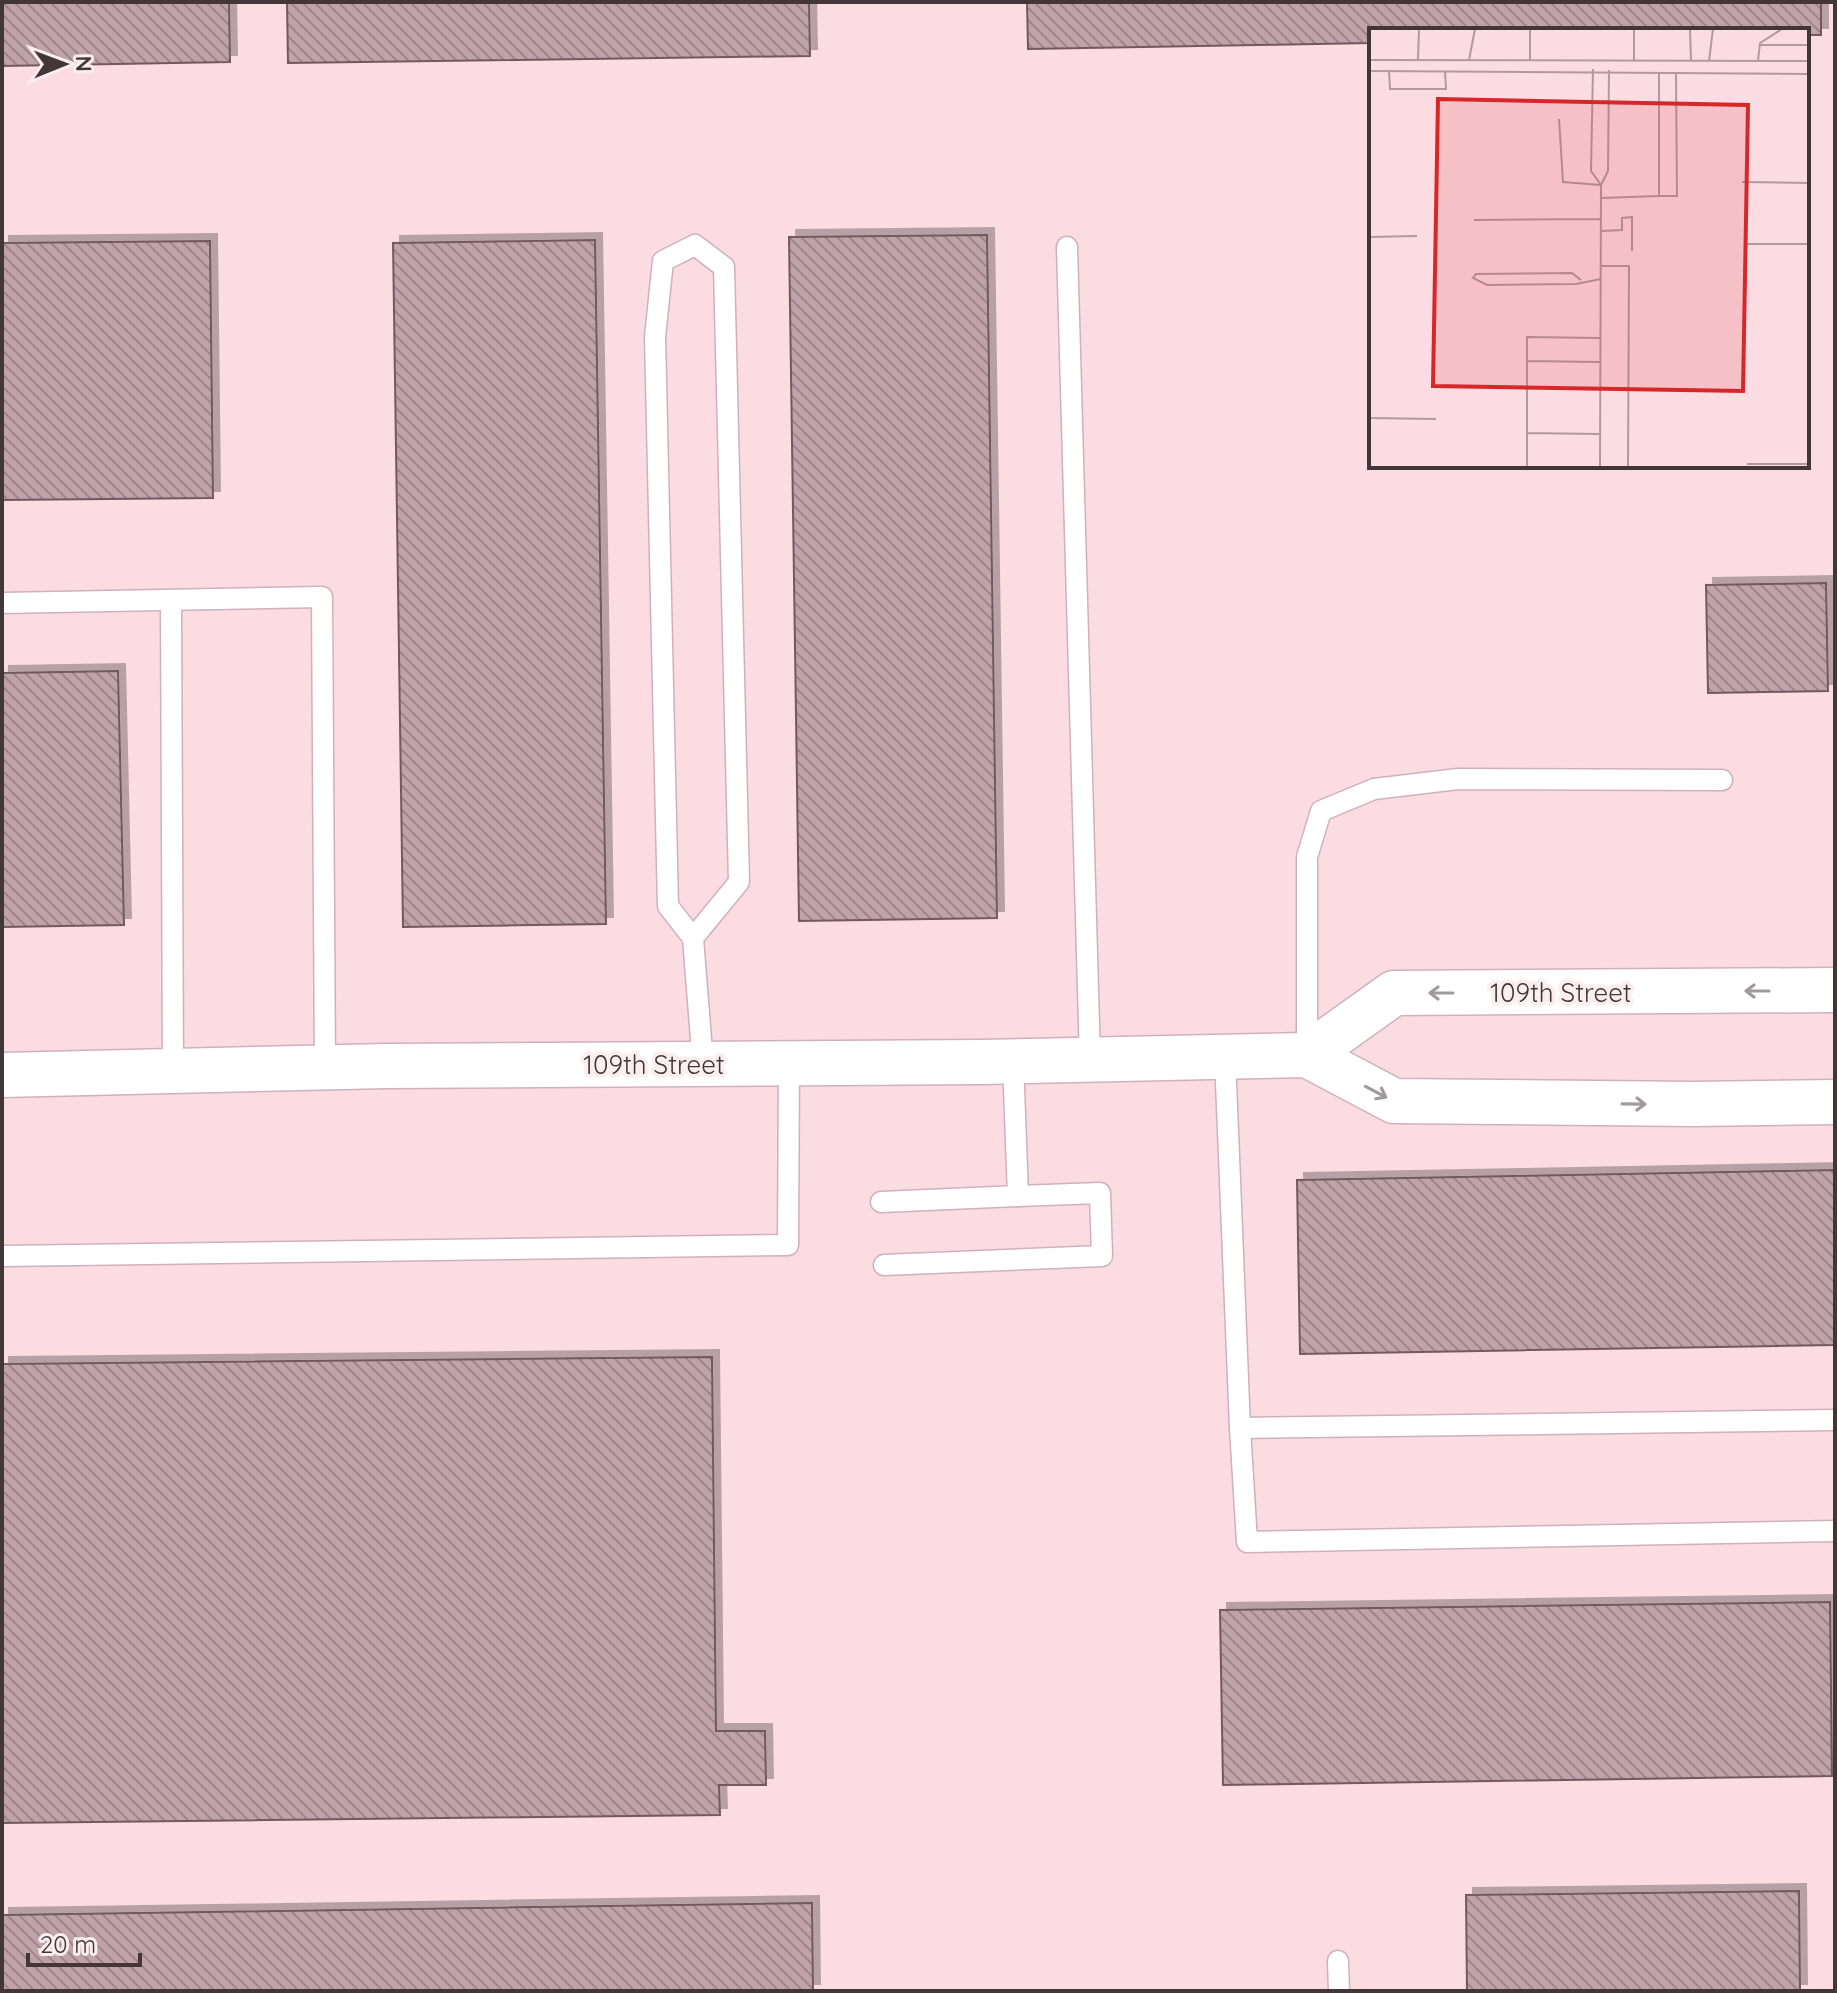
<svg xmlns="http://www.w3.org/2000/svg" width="1837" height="1993" viewBox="0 0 1837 1993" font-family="Quicksand,sans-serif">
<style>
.building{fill:url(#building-back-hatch);stroke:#73595f;stroke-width:2;filter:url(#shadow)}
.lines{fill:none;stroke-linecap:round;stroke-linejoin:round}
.service-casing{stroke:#d0b1b9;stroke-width:23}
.tertiary-casing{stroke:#d0b1b9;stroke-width:47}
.service{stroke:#fff;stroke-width:20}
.tertiary{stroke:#fff;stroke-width:44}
.oneway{stroke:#a19a9c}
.labels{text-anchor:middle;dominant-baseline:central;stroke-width:8;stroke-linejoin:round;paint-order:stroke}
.street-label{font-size:26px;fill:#433639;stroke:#fbeef1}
.inset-road{fill:none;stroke:#b19a9f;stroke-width:2}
.view{fill:#d62828;fill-opacity:0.15;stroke:#d62828;stroke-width:4}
.inset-edge{fill:none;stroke:#433639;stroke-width:4}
</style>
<defs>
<pattern id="building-back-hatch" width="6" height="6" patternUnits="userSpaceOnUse" patternTransform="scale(2)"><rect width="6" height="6" fill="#c0a2aa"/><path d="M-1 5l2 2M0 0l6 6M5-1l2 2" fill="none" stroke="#9e858b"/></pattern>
<filter id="shadow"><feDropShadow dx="7" dy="-7" stdDeviation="0" flood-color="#0004"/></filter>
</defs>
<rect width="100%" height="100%" fill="#fbdce3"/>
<g class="building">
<path d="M 2,2 L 229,2 L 230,62 L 2,66 Z"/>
<path d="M 287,2 L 809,2 L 810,56 L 288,63 Z"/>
<path d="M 1027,2 L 1821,2 L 1821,35 L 1807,35 L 1807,30 L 1371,30 L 1371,43 L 1028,49 Z"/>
<path d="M 987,235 L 997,918 L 799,921 L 789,237 Z"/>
<path d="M 595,240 L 606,924 L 403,927 L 393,243 Z"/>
<path d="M 210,241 L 213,498 L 2,500 L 2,243 Z"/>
<path d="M 1826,583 L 1828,691 L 1708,693 L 1706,585 Z"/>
<path d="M 118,671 L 124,925 L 2,927 L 2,673 Z"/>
<path d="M 1835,1170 L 1835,1345 L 1300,1354 L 1297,1180 Z"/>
<path d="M 712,1357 L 716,1731 L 765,1731 L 766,1785 L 719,1785 L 720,1815 L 2,1823 L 2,1364 Z"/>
<path d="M 1830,1602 L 1832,1776 L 1223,1785 L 1220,1610 Z"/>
<path d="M 1799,1891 L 1800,1991 L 1467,1991 L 1466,1895 Z"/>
<path d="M 812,1903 L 813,1991 L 2,1991 L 2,1915 Z"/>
</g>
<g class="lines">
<g class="service-casing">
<g id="service">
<path d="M 1067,247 L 1090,1060"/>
<path d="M 171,600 L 173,1071"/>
<path d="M 2,603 L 322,597 L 325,1068"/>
<path d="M 693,938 L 739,882 L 724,267 L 695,245 L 663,261 L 655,337 L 668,906 L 693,938 L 703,1064"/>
<path d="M 1307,1055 L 1307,857 L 1321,811 L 1374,789 L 1458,779 L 1722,780"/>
<path d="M 1225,1057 L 1240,1428 L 1835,1420"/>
<path d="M 881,1202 L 1018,1196"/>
<path d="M 2,1256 L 788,1245 L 789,1063"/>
<path d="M 884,1265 L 1102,1256 L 1100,1193 L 1018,1196 L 1013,1061"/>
<path d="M 1240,1428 L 1247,1542 L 1835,1531"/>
<path d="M 1338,1961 L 1339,1991"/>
</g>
</g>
<g class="tertiary-casing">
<g id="tertiary">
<path d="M 1307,1055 L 1394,993 L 1835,990"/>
<path d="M 2,1075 L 387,1066 L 981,1062 L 1307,1055 L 1394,1101 L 1694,1104 L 1835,1102"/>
</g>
</g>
<use href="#service" class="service"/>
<use href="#tertiary" class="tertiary"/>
</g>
<defs><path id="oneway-shaft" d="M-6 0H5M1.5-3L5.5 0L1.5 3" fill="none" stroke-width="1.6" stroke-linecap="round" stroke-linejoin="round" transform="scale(2)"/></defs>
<g class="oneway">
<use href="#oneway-shaft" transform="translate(1757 991) rotate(180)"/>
<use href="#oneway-shaft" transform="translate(1441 993) rotate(180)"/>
<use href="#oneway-shaft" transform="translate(1376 1092) rotate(28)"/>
<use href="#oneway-shaft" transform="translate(1634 1104) rotate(1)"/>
</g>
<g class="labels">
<g class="street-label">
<text x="1561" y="992">109th Street</text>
<text x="654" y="1064">109th Street</text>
</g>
</g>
<g transform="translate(1369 28)">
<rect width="440" height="440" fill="#fbdce3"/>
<path class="inset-road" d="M 321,1 L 322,33M 391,17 L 440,17M 0,32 L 440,33M 49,32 L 50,1M 100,32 L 106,1M 161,32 L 161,1M 265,33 L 265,1M 340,33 L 344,1M 389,33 L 391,15 L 413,1M 224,41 L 222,143 L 232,157M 0,43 L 440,46M 20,43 L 21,61 L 77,61 L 76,43M 190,91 L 194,154 L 232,157M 373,154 L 439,155 L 439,46M 290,168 L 308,168 L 307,45M 232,170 L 290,168 L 290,45M 105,192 L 232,191M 232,203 L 253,202 L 253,190 L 263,189 L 263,223M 0,209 L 48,208M 378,216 L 440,216M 232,238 L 260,238 L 259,439M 212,252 L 203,245 L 107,246 L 104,250 L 118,257 L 207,256 L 232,251M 158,333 L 231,334M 0,390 L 67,391M 158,405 L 158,309 L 231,310M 378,436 L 440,436M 158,439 L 158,405 L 231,406M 231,439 L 232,157 L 239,143 L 240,42"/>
<path class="view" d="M 69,71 L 379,77 L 374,363 L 64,358 Z"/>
<rect width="440" height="440" class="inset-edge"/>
</g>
<rect width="1837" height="1993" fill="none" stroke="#433639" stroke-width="8"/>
<g transform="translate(64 64) rotate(89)" stroke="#fbeef1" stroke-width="6" paint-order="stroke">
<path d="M0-6L14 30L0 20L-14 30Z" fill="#433639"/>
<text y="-12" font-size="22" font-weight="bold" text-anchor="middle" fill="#433639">N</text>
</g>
<path d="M28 1953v12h112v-12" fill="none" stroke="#433639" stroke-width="4"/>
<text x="40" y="1953" font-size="24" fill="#433639" stroke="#fbeef1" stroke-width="6" paint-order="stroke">20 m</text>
</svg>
